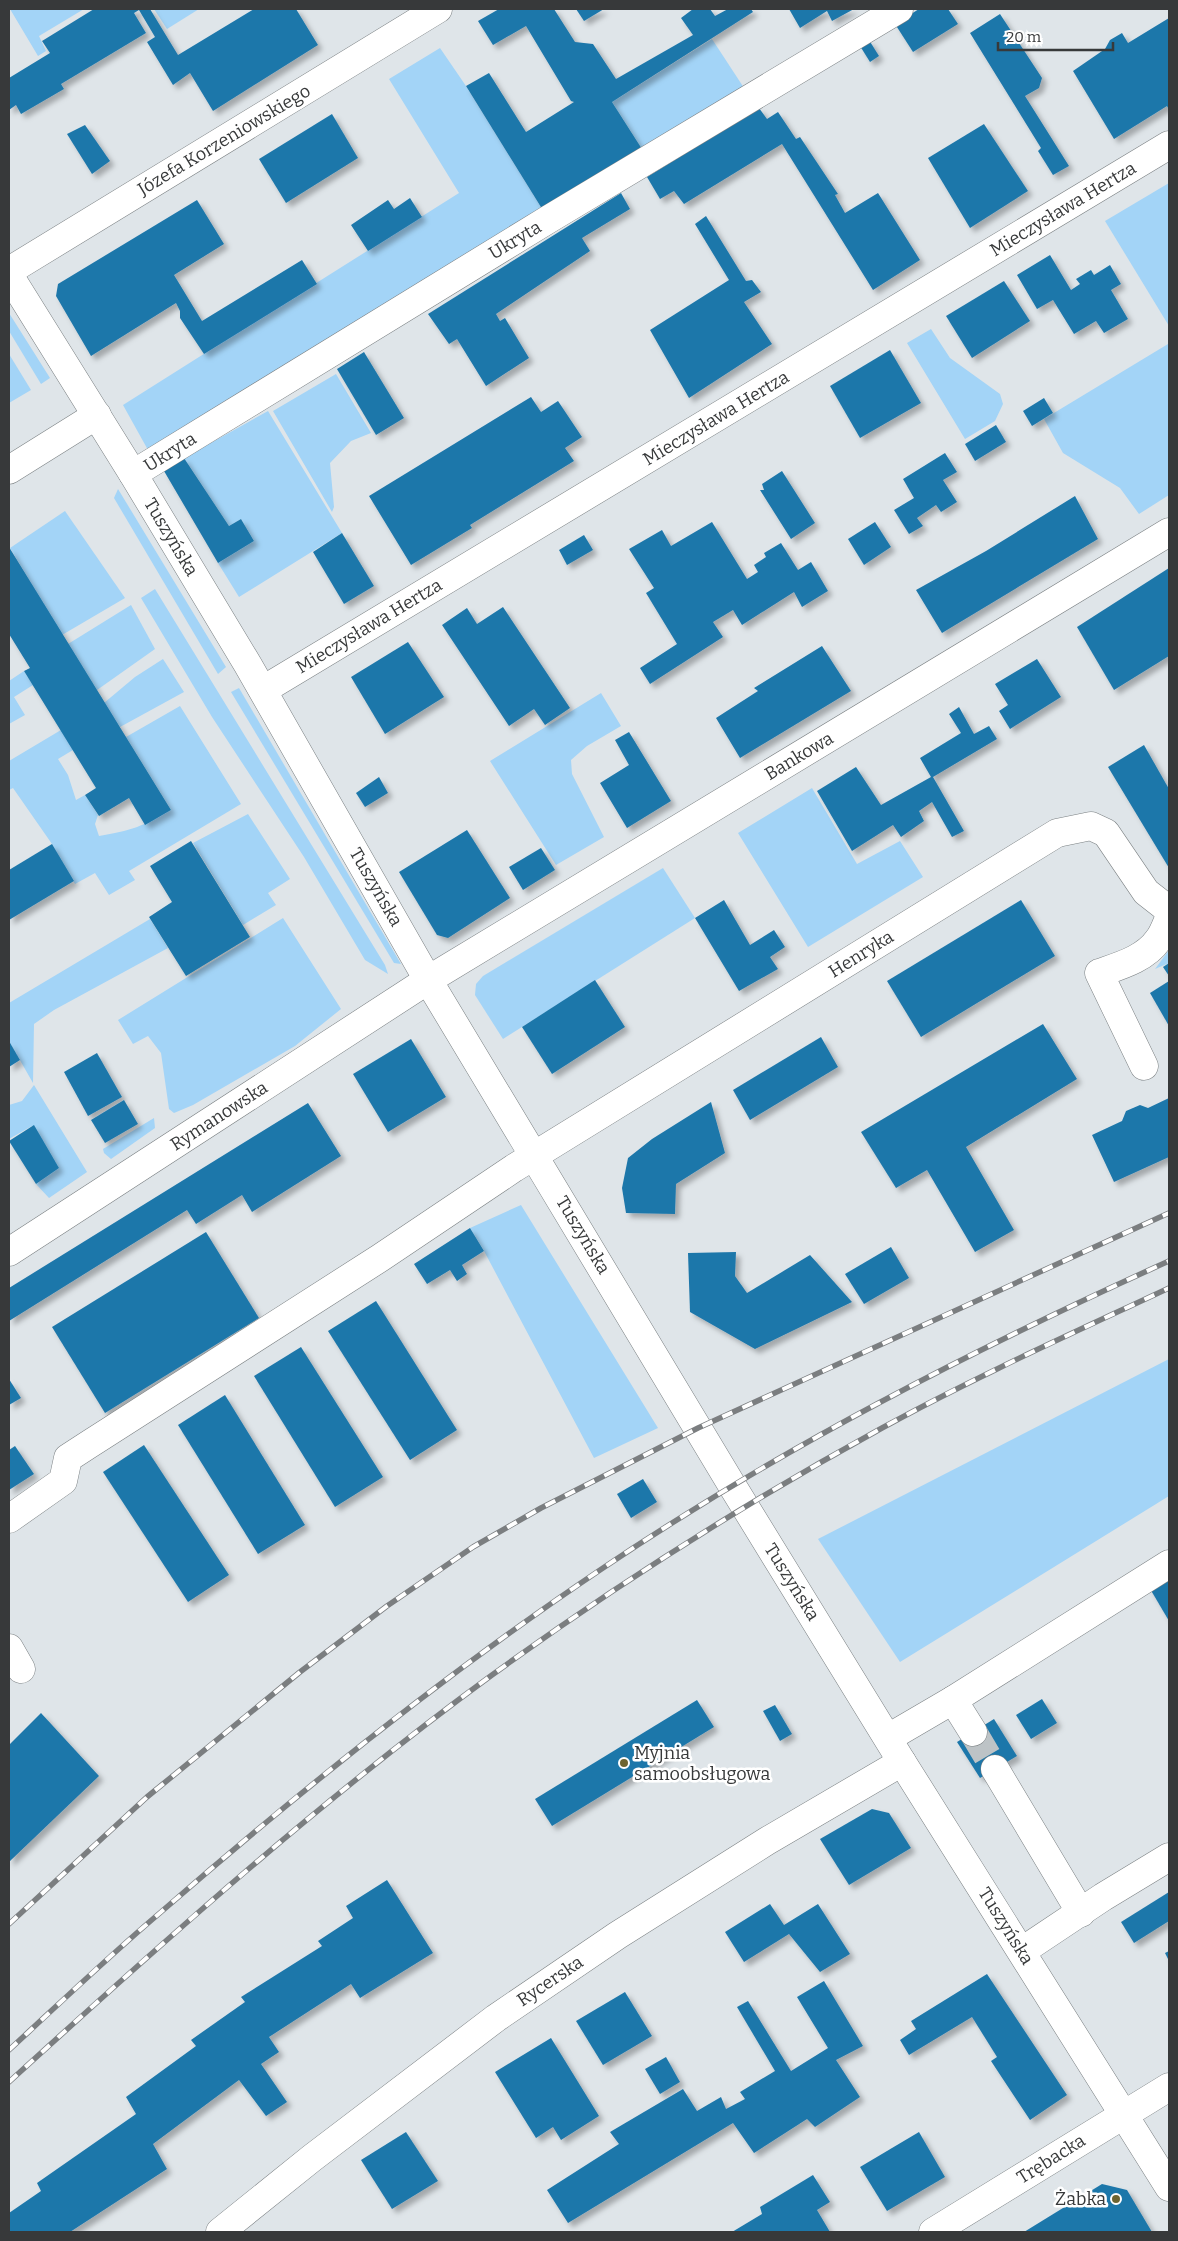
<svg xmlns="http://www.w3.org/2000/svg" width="1178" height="2241" viewBox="0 0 1178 2241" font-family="Bitter,serif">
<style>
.green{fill:#a3d4f7}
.building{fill:#1e77aa;filter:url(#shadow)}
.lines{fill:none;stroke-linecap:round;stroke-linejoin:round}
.minor-tunnel{stroke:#bdc3c6;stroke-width:28;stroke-dasharray:28 14;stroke-linecap:butt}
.minor-casing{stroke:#7b8083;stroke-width:29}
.minor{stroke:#fff;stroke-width:28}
.rail-casing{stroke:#7b7e80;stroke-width:5.5}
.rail{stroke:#fff;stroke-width:4;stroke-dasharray:11;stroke-linecap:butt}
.poi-dot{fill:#6d6431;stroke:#fff;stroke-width:2}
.labels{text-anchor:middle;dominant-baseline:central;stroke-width:5;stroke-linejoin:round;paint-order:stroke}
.street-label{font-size:18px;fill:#37393a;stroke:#fff}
.poi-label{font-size:18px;fill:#37393a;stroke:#fff;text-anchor:start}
</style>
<defs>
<filter id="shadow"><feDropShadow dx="4.5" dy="4.5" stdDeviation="2.5" flood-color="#0004"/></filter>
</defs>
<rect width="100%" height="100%" fill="#dfe5e9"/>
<g class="green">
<path d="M 10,9 L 84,9 L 39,36 L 46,51 L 38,56 Z"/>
<path d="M 154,9 L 199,9 L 167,29 Z"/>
<path d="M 712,39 L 746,91 L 642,149 L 612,102 Z"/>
<path d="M 440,48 L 466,86 L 544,212 L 148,450 L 123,405 L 459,193 L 389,79 Z"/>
<path d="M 1169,183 L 1169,326 L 1105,221 Z"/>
<path d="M 9,313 L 50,378 L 41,384 L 9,331 Z"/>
<path d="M 931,329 L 950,358 L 1000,394 L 1003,404 L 995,421 L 965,439 L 907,343 Z"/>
<path d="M 1168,344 L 1169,495 L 1139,514 L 1120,488 L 1063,453 L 1044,419 Z"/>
<path d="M 9,354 L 31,390 L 9,403 Z"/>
<path d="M 336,374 L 371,433 L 351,441 L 330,463 L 334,507 L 332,512 L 273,411 Z"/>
<path d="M 268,411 L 342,533 L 239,597 L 218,563 L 254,541 L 241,519 L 229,526 L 184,458 Z"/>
<path d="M 118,489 L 226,667 L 218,674 L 114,498 Z"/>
<path d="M 65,511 L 125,598 L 62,635 L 10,548 Z"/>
<path d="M 155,589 L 385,965 L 388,974 L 365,960 L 304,857 L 212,717 L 141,598 Z"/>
<path d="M 131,605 L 155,649 L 97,690 L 68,644 Z"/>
<path d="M 163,659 L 184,692 L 120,727 L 104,703 L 135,677 Z"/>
<path d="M 24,671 L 33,685 L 14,697 L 25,715 L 9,724 L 9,681 Z"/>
<path d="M 239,688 L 401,964 L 394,963 L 231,692 Z"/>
<path d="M 601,693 L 621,726 L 587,746 L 571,760 L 572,774 L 604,837 L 556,865 L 490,761 Z"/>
<path d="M 180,706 L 241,804 L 129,871 L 135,880 L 109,895 L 95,873 L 75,884 L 52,844 L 13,788 L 9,790 L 9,761 L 61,730 L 73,750 L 58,759 L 68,775 L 76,800 L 85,795 L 98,815 L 95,824 L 99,836 C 130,831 144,826 171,810 L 126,737 Z"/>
<path d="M 812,788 L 857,864 L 900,841 L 923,877 L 808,947 L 738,833 Z"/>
<path d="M 248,814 L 290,879 L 268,893 L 276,905 L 243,925 L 193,843 Z"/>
<path d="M 663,868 L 695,918 L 503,1039 L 475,995 L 476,984 L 483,976 Z"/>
<path d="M 283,918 L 341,1009 L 295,1046 L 193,1105 L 174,1113 L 169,1109 L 161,1053 L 148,1036 L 133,1044 L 118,1020 Z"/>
<path d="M 150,919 L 168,948 L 54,1010 L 34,1024 L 33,1083 L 9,1041 L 9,1003 Z"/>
<path d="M 1169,950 L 1169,963 L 1155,969 Z"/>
<path d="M 34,1085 L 87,1172 L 49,1198 L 36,1184 L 59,1168 L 32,1126 L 9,1139 L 9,1105 L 22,1101 Z"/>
<path d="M 154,1118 L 155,1128 L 111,1159 L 104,1153 L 103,1149 Z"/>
<path d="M 521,1205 L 658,1428 L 594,1458 L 484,1251 L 470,1228 Z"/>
<path d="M 1169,1359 L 1169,1496 L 900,1662 L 818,1539 Z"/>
</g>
<g class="building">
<path d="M 94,9 L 150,9 L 178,55 L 254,9 L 296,9 L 318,45 L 213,111 L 190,73 L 173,85 L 147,42 L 155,37 L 139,10 L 134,13 L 146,33 L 61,84 L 64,89 L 21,114 L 16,105 L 9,110 L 9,78 L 50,53 L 42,41 Z"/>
<path d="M 499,9 L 554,9 L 575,42 L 593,44 L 616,79 L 693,35 L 681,18 L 693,9 L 710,9 L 715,16 L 728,9 L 751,9 L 753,12 L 612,102 L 642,149 L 544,212 L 466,86 L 489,73 L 526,132 L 574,102 L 571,101 L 526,26 L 493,45 L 478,21 Z"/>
<path d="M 576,9 L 604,9 L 584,21 Z"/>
<path d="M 789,9 L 854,9 L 832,21 L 827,11 L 800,28 Z"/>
<path d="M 919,9 L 948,9 L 958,24 L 913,52 L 895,24 Z"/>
<path d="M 1000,14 L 1042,78 L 1039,88 L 1025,96 L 1069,166 L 1053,175 L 1038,151 L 1041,148 L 970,33 Z"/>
<path d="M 1169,18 L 1169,110 L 1167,106 L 1114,139 L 1073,71 L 1105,49 L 1110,40 L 1122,33 L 1128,43 Z"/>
<path d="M 869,40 L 879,56 L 870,62 L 860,46 Z"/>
<path d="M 759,108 L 767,119 L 778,112 L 796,139 L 800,137 L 838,194 L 835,195 L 845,213 L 878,193 L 920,260 L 873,290 L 782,144 L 684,204 L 674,191 L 660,199 L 647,177 Z"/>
<path d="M 332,114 L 358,158 L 286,203 L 259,159 Z"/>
<path d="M 984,124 L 1028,191 L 970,228 L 928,158 Z"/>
<path d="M 85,125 L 110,161 L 92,174 L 67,134 Z"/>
<path d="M 621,193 L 630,209 L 582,238 L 590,251 L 496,314 L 500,321 L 505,318 L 529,358 L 486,386 L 457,339 L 449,344 L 428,314 Z"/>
<path d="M 410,198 L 422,217 L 368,251 L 351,225 L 388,200 L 394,209 Z"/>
<path d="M 197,200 L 224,244 L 174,275 L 202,321 L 302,260 L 317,284 L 204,354 L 180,318 L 180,311 L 176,303 L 91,356 L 56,296 L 58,284 Z"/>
<path d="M 706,216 L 746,281 L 752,280 L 761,292 L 744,302 L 772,344 L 689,398 L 650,330 L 729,280 L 695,224 Z"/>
<path d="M 1050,255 L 1071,290 L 1080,284 L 1076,279 L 1091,270 L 1094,275 L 1110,265 L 1121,284 L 1111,290 L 1128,319 L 1104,333 L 1096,321 L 1074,334 L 1053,300 L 1037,309 L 1017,275 Z"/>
<path d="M 1004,281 L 1030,321 L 972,358 L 946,316 Z"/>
<path d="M 890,350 L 921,403 L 860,438 L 830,386 Z"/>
<path d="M 364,352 L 404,418 L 376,435 L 337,369 Z"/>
<path d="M 531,397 L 541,412 L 558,401 L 582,437 L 565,448 L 574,461 L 470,525 L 472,528 L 411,565 L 369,496 Z"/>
<path d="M 1044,398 L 1053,413 L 1032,426 L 1023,411 Z"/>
<path d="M 996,425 L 1006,442 L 975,461 L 965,444 Z"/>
<path d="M 945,453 L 957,472 L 943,480 L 957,502 L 941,512 L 936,505 L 917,518 L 923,526 L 909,534 L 894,510 L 914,498 L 903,479 Z"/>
<path d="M 184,458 L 229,526 L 241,519 L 254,541 L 218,563 L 164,471 Z"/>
<path d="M 782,471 L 815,523 L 791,539 L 760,490 L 764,490 L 762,484 Z"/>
<path d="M 1075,496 L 1098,539 L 942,633 L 916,590 L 986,551 Z"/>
<path d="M 712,522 L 747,579 L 758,572 L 754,565 L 766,557 L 764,553 L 781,543 L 798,570 L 811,562 L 828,591 L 802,607 L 794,592 L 742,625 L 733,610 L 713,622 L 723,637 L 650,684 L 640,668 L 677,644 L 646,593 L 654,588 L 629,549 L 662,530 L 671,546 Z"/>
<path d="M 875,522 L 891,547 L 864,565 L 848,539 Z"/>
<path d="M 342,533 L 374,586 L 344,604 L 313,552 Z"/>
<path d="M 584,535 L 593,550 L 567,565 L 559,550 Z"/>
<path d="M 9,547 L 171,810 L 145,825 L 129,798 L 99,816 L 85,795 L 96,788 L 24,671 L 30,668 L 9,634 Z"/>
<path d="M 1169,568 L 1169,656 L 1114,690 L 1077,627 Z"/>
<path d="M 503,607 L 570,708 L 545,725 L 534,709 L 509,726 L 442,625 L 467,608 L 477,624 Z"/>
<path d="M 408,642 L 444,697 L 385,734 L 351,677 Z"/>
<path d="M 822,646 L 851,691 L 740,758 L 716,718 L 758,691 L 754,688 Z"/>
<path d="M 1037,659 L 1061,697 L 1010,729 L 999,711 L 1008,705 L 995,684 Z"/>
<path d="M 959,707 L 974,734 L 989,726 L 997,739 L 933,777 L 964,831 L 952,837 L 932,802 L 919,811 L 924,821 L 901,837 L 893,825 L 852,851 L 817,791 L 856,767 L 881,805 L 931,777 L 920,758 L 961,733 L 949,714 Z"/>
<path d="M 629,732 L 671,801 L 627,828 L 600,783 L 629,765 L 615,740 Z"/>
<path d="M 1144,745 L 1169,789 L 1169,868 L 1108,767 Z"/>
<path d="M 379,777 L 388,793 L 365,807 L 356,793 Z"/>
<path d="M 467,830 L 510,898 L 448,938 L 437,935 L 399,872 Z"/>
<path d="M 191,841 L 250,937 L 186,976 L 149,917 L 172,902 L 150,866 Z"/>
<path d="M 52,844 L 74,881 L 9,920 L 9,870 Z"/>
<path d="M 541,848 L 555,870 L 523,890 L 509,867 Z"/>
<path d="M 724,900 L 750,945 L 774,930 L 785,947 L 770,957 L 778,969 L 739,991 L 695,918 Z"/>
<path d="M 1021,900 L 1055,956 L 921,1037 L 887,981 Z"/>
<path d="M 1169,963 L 1169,976 L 1163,967 Z"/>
<path d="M 595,980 L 625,1027 L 552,1074 L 522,1027 Z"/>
<path d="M 1169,981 L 1169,1026 L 1150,993 Z"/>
<path d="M 1043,1024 L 1077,1079 L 966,1147 L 1014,1230 L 975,1252 L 927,1170 L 896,1188 L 861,1132 Z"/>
<path d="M 821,1037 L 838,1067 L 750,1120 L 733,1090 Z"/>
<path d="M 411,1039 L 446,1097 L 388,1132 L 353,1074 Z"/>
<path d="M 9,1041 L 20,1060 L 9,1067 Z"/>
<path d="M 97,1053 L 122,1097 L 88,1116 L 64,1072 Z"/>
<path d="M 1169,1098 L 1169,1157 L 1114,1182 L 1092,1135 L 1122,1121 L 1126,1111 L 1140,1105 L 1148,1108 Z"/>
<path d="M 124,1100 L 138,1124 L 105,1143 L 91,1120 Z"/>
<path d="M 711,1102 L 725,1153 L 676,1184 L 675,1214 L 626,1213 L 622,1188 L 628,1158 L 652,1139 Z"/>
<path d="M 308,1103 L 341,1156 L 252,1212 L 242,1195 L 196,1224 L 187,1210 L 9,1321 L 9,1288 Z"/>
<path d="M 34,1125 L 59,1168 L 36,1184 L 9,1141 Z"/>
<path d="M 470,1228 L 484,1251 L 462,1265 L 467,1274 L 457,1281 L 450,1270 L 427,1284 L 414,1264 Z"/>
<path d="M 206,1232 L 259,1318 L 105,1413 L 52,1327 Z"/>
<path d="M 891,1247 L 909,1278 L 864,1304 L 845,1274 Z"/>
<path d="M 736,1252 L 735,1276 L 747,1293 L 810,1255 L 852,1302 L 755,1349 L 690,1312 L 688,1253 Z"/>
<path d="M 376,1301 L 457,1430 L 410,1460 L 328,1331 Z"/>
<path d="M 301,1347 L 383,1477 L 335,1507 L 254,1376 Z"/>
<path d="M 9,1379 L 21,1398 L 9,1405 Z"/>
<path d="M 225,1395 L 305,1525 L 258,1554 L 178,1425 Z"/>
<path d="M 144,1445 L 229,1575 L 188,1602 L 103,1472 Z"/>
<path d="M 15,1446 L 34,1474 L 9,1490 L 9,1450 Z"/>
<path d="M 643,1479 L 657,1502 L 631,1518 L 617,1494 Z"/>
<path d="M 1169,1575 L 1169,1621 L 1149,1587 Z"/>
<path d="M 1042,1699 L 1057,1723 L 1031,1739 L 1016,1715 Z"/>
<path d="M 697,1700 L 714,1727 L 552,1826 L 535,1799 Z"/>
<path d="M 775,1705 L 792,1734 L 780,1741 L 763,1711 Z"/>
<path d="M 41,1713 L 99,1776 L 9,1862 L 9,1745 Z"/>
<path d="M 994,1719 L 1017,1756 L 980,1778 L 957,1742 Z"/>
<path d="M 872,1809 L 889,1813 L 911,1848 L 849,1885 L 820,1839 Z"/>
<path d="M 387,1880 L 433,1953 L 360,1998 L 351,1984 L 269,2037 L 279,2052 L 261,2064 L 287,2102 L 266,2116 L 239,2080 L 153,2144 L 167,2169 L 70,2232 L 9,2232 L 9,2213 L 41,2191 L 37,2183 L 136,2114 L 126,2097 L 196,2046 L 191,2040 L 245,2002 L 241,1997 L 322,1946 L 318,1941 L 353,1918 L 346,1906 Z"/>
<path d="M 1169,1892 L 1169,1921 L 1134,1943 L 1121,1922 Z"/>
<path d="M 770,1904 L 784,1925 L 818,1904 L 850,1954 L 820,1972 L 789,1934 L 744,1962 L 725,1932 Z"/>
<path d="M 1169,1951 L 1169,1961 L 1165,1953 Z"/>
<path d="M 987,1974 L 1067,2095 L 1030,2120 L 991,2061 L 997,2057 L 972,2017 L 909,2055 L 900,2040 L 916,2029 L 911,2021 Z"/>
<path d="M 824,1981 L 863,2046 L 836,2060 L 860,2097 L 815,2127 L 807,2119 L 754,2153 L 733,2123 L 568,2223 L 547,2190 L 619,2144 L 610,2132 L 683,2089 L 697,2111 L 721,2097 L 726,2109 L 745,2099 L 740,2092 L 775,2071 L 737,2007 L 748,2001 L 791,2071 L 828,2048 L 797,1997 Z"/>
<path d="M 625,1992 L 652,2036 L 603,2065 L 576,2021 Z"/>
<path d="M 551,2038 L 599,2116 L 561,2140 L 553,2127 L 536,2138 L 495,2072 Z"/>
<path d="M 666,2057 L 680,2082 L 660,2094 L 645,2069 Z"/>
<path d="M 406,2132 L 438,2181 L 392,2209 L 361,2160 Z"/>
<path d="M 919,2132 L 945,2177 L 887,2211 L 860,2167 Z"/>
<path d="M 813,2175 L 830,2202 L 817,2210 L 830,2232 L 732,2232 L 762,2214 L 760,2207 Z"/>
<path d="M 1102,2184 L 1127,2190 L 1152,2232 L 1024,2232 Z"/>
</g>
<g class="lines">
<path class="minor-tunnel" d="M 973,1732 L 995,1769"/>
<g class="minor-casing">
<g id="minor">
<path d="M 9,271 L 438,9"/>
<path d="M 9,275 L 133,474 L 248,665 L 428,980 L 733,1487 L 902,1762 L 1169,2187"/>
<path d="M 9,470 L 97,415"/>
<path d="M 133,474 L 549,219 L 899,9"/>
<path d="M 263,690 L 1169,145"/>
<path d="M 1144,1066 L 1099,973 C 1119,966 1145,959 1158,940 C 1163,934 1166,925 1169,918"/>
<path d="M 9,1252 L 428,980 L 1169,532"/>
<path d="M 9,1519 L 63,1481 L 68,1458 L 88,1445 L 380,1258 L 514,1168 L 1057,833 L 1091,826 L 1106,833 L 1146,892 L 1169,910"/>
<path d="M 9,1648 L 21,1669"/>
<path d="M 953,1700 L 973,1732"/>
<path d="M 888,1738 L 953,1700 L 1169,1564"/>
<path d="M 995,1769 L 1081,1913"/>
<path d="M 1022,1951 L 1103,1897 L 1169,1857"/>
<path d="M 220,2232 L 312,2158 L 496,2018 L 618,1935 L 767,1841 L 902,1762"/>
<path d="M 933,2232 L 1169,2087"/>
</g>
</g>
<use href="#minor" class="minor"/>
<g class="rail-casing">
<g id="rail">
<path d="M 9,1924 L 147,1797 L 300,1672 L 387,1606 L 473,1547 L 541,1508 L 698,1428 L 1169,1213"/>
<path d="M 9,2050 C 59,2004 109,1956 161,1912 C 302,1789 448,1672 603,1568 C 781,1448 974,1349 1169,1261"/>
<path d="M 9,2082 C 165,1940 322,1799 492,1675 C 616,1585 747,1502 882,1428 C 975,1377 1073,1333 1169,1288"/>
</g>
</g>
<use href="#rail" class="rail"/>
</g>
<g class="poi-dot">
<circle cx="624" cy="1763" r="5"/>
<circle cx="1116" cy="2199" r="5"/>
</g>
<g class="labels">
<g class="street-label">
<text transform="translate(224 140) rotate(-31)">Józefa Korzeniowskiego</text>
<text transform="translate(1063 209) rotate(-31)">Mieczysława Hertza</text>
<text transform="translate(515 240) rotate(-31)">Ukryta</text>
<text transform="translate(716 418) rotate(-31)">Mieczysława Hertza</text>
<text transform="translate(170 452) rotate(-32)">Ukryta</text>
<text transform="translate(171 537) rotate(59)">Tuszyńska</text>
<text transform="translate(369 626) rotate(-31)">Mieczysława Hertza</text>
<text transform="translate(799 756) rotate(-31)">Bankowa</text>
<text transform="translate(376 887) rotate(60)">Tuszyńska</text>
<text transform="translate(861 954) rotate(-32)">Henryka</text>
<text transform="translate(219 1116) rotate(-33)">Rymanowska</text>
<text transform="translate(583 1235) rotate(59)">Tuszyńska</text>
<text transform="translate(792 1582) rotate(58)">Tuszyńska</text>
<text transform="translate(1006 1926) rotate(58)">Tuszyńska</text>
<text transform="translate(550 1981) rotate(-34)">Rycerska</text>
<text transform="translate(1051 2159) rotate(-32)">Trębacka</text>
</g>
<g class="poi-label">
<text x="634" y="1753">Myjnia<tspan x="634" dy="21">samoobsługowa</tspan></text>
<text x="1106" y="2199" text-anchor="end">Żabka</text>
</g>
</g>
<rect width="1178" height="2241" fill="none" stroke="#37393a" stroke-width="20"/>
<path d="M998 42v8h115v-8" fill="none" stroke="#37393a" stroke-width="2.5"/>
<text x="1006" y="42" font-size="15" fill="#37393a" stroke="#ffffff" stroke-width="4" paint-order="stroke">20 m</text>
</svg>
